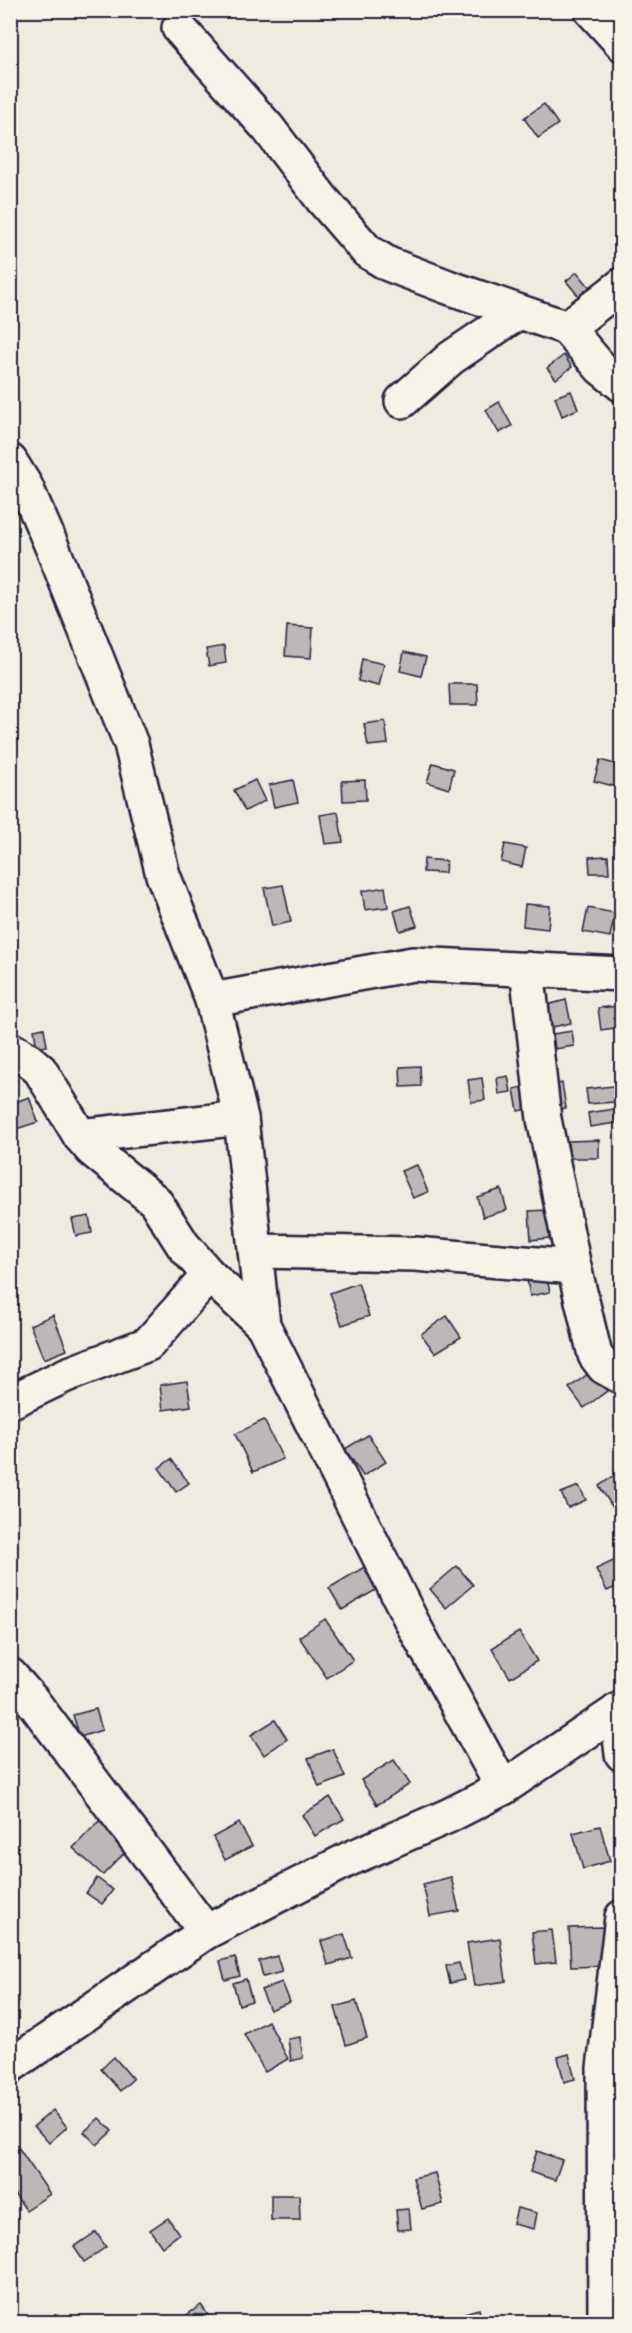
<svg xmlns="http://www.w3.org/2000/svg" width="632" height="2333" viewBox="0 0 632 2333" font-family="'Architects Daughter',sans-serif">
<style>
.building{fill:#bbb8b7;stroke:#22223b;stroke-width:1.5}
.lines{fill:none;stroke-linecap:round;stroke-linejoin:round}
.minor-casing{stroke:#22223b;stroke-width:38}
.minor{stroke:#f7f3e8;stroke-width:33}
</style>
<rect width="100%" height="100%" fill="#eeebe1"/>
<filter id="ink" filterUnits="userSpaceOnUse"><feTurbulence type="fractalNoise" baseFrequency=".0167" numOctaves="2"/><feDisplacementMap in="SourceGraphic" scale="12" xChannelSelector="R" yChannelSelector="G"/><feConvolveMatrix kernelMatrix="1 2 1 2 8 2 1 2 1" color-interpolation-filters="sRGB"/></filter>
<g filter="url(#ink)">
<g class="building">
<path d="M 544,104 L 558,124 L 538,138 L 524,118 Z"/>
<path d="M 577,272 L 592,290 L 581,299 L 566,281 Z"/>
<path d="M 564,355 L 572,367 L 556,379 L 547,368 Z"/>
<path d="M 571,391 L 578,409 L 562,416 L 555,397 Z"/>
<path d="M 499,402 L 512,426 L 499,433 L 486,410 Z"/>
<path d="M 287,626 L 313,628 L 311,658 L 285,656 Z"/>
<path d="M 224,646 L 226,663 L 209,666 L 206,649 Z"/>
<path d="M 404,652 L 426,657 L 421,676 L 400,671 Z"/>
<path d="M 362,659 L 384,664 L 379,686 L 358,681 Z"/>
<path d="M 449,684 L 477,684 L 478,705 L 450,705 Z"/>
<path d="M 385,721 L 388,744 L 368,746 L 364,724 Z"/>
<path d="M 600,760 L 622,766 L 621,788 L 594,781 Z"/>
<path d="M 433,763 L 454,769 L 449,789 L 427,782 Z"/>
<path d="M 255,780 L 265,801 L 245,811 L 234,790 Z"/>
<path d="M 293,780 L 298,802 L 274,807 L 269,785 Z"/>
<path d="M 365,780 L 366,800 L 343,801 L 342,781 Z"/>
<path d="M 338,812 L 343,842 L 325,844 L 320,815 Z"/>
<path d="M 505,844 L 526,848 L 522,867 L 501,862 Z"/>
<path d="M 608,856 L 609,873 L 590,873 L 589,857 Z"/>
<path d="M 424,859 L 446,861 L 445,873 L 423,872 Z"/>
<path d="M 283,885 L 291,922 L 272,926 L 264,888 Z"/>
<path d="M 385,887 L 388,907 L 365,910 L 362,891 Z"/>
<path d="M 525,904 L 550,906 L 548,929 L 523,926 Z"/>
<path d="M 410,906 L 417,926 L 400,931 L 394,911 Z"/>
<path d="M 588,908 L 615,913 L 610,937 L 583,932 Z"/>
<path d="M 566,1000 L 571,1023 L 548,1028 L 543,1006 Z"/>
<path d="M 619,1006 L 622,1027 L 601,1030 L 598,1008 Z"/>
<path d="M 44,1028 L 47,1046 L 37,1048 L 34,1030 Z"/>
<path d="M 572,1031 L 574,1046 L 555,1049 L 553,1034 Z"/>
<path d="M 420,1066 L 421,1086 L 401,1087 L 400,1067 Z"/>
<path d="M 508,1076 L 511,1092 L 499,1094 L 497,1078 Z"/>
<path d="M 482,1078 L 485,1100 L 471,1102 L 468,1080 Z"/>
<path d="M 562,1083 L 566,1108 L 549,1111 L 544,1086 Z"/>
<path d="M 531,1085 L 535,1108 L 518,1111 L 514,1089 Z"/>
<path d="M 613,1086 L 615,1102 L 588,1104 L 586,1089 Z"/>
<path d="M 29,1097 L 38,1122 L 10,1131 L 10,1104 Z"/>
<path d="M 614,1109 L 616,1123 L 590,1127 L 588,1113 Z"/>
<path d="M 599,1140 L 599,1158 L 569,1158 L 568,1141 Z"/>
<path d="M 417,1165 L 428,1192 L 413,1198 L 401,1171 Z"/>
<path d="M 501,1189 L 507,1210 L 483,1217 L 477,1197 Z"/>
<path d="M 547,1210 L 549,1238 L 531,1240 L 529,1211 Z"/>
<path d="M 89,1216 L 92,1233 L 76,1236 L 72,1219 Z"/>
<path d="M 545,1270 L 550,1292 L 530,1296 L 526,1274 Z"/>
<path d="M 358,1283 L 369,1316 L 342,1325 L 330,1293 Z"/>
<path d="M 53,1315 L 67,1350 L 44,1359 L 30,1325 Z"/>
<path d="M 447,1316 L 461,1337 L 435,1353 L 421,1334 Z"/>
<path d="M 592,1371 L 607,1391 L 584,1408 L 569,1388 Z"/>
<path d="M 187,1381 L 191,1406 L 163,1410 L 160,1385 Z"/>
<path d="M 264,1420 L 283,1459 L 253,1472 L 235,1434 Z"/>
<path d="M 368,1435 L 386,1462 L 363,1476 L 345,1449 Z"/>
<path d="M 171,1459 L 189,1483 L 176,1492 L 159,1468 Z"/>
<path d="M 618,1473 L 622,1478 L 622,1512 L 617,1514 L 599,1486 Z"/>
<path d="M 579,1486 L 586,1500 L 568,1508 L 561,1493 Z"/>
<path d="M 622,1557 L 622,1584 L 607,1591 L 596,1569 Z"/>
<path d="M 366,1566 L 379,1588 L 342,1610 L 329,1588 Z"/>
<path d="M 457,1566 L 473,1585 L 446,1608 L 430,1589 Z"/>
<path d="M 325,1619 L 353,1660 L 327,1678 L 299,1637 Z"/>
<path d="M 519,1632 L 537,1661 L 510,1678 L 492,1648 Z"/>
<path d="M 96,1709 L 102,1730 L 80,1737 L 73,1715 Z"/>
<path d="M 275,1720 L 287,1739 L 264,1755 L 251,1735 Z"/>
<path d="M 333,1749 L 345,1777 L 319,1787 L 308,1758 Z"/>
<path d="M 394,1760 L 410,1784 L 377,1805 L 361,1780 Z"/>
<path d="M 330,1797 L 344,1819 L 315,1836 L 302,1815 Z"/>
<path d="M 99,1821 L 129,1848 L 103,1875 L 73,1848 Z"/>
<path d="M 239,1823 L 252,1846 L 225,1860 L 213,1837 Z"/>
<path d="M 600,1826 L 610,1861 L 583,1869 L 573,1833 Z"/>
<path d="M 451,1877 L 459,1911 L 430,1916 L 423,1884 Z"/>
<path d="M 97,1878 L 113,1890 L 102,1904 L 86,1893 Z"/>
<path d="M 603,1927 L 604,1966 L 571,1967 L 569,1928 Z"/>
<path d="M 552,1930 L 556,1962 L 536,1964 L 532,1932 Z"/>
<path d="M 344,1934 L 352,1958 L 328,1965 L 321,1941 Z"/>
<path d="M 500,1938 L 506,1981 L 474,1986 L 467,1943 Z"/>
<path d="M 277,1956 L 282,1972 L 263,1977 L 259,1961 Z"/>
<path d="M 235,1957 L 240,1976 L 225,1980 L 220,1961 Z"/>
<path d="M 459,1963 L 464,1980 L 450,1983 L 446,1966 Z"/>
<path d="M 246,1979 L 252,2001 L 239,2005 L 233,1983 Z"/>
<path d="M 282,1982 L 290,2002 L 270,2010 L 261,1990 Z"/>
<path d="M 356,2001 L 367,2038 L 346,2045 L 335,2007 Z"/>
<path d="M 268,2021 L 288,2059 L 265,2072 L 244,2034 Z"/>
<path d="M 300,2037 L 303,2058 L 291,2061 L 288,2039 Z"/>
<path d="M 569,2054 L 575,2079 L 564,2082 L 558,2057 Z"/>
<path d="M 114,2057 L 133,2079 L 120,2091 L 101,2069 Z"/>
<path d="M 53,2110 L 67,2127 L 49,2143 L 34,2126 Z"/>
<path d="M 99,2118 L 112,2131 L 97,2145 L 84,2132 Z"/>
<path d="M 18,2147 L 50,2194 L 26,2210 L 10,2188 L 10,2152 Z"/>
<path d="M 537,2151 L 562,2160 L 555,2180 L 530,2172 Z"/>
<path d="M 435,2173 L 443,2204 L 422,2209 L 413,2178 Z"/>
<path d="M 271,2195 L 299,2195 L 300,2220 L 271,2220 Z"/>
<path d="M 517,2208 L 537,2213 L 534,2229 L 513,2224 Z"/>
<path d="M 409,2209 L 411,2229 L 398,2230 L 396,2210 Z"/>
<path d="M 168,2218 L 179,2234 L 162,2247 L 150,2230 Z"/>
<path d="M 96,2232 L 106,2247 L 84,2262 L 74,2247 Z"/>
<path d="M 201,2305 L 213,2322 L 179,2322 L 178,2321 Z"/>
<path d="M 479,2309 L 482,2322 L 466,2322 L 464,2313 Z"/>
</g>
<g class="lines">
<g class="minor-casing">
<g id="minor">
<path d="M 591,10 L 622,44"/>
<path d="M 179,28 L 268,128 L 322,199 L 367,251 L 388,264 L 448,287 L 567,328 L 601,368 L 622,385"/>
<path d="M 567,328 L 622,285"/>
<path d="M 402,401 L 451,358 L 519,312"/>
<path d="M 10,461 L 26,487 L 53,549 L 131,744 L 163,875 L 212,1000 L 241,1118 L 263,1325"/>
<path d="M 527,969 L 544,1119 L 574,1267 L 595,1355 L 604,1367 L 622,1377"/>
<path d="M 212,1000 L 413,964 L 622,974"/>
<path d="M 10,1049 L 26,1058 L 40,1070 L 80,1136 L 92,1150 L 155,1201 L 183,1245 L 209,1275 L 263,1325 L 414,1626 L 503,1788"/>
<path d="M 80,1136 L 241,1118"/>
<path d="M 256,1251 L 415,1254 L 574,1267"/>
<path d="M 10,1402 L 66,1375 L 148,1344 L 209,1275"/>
<path d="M 10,1675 L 31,1699 L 206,1932"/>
<path d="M 617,1711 L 622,1754"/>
<path d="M 10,2066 L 206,1932 L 349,1859 L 448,1816 L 503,1788 L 622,1708"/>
<path d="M 605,2322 L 604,2068 L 622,1917"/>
</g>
</g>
<use href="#minor" class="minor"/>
</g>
</g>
<rect width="632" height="2333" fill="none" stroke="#f7f3e8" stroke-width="36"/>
<rect x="18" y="18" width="596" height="2297" fill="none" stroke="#22223b" stroke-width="2" filter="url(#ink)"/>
</svg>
